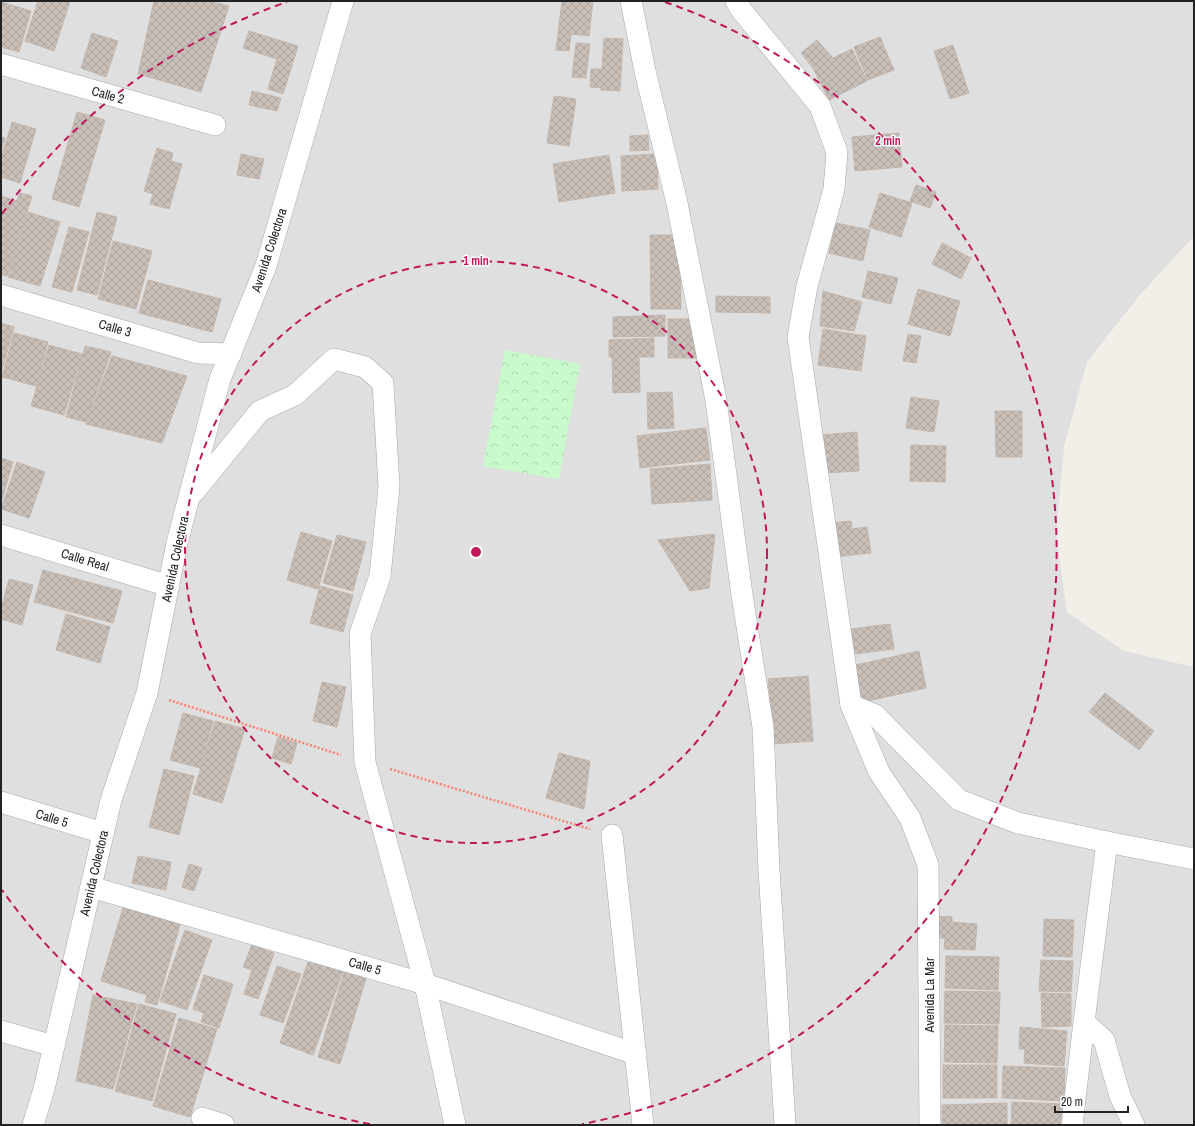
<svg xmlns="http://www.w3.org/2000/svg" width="1195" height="1126" viewBox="0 0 1195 1126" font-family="'Archivo Narrow',sans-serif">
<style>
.residential{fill:#e0dfdf}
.park{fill:url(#park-crowns)}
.building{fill:url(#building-cross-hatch);stroke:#c4b6ab}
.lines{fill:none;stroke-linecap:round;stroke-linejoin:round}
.street-casing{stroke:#a9a9a9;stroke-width:22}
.path{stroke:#fa8072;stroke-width:2.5;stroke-dasharray:2 2;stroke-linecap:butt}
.street{stroke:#fff;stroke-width:21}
.ring{fill:none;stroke:#c2185b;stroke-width:2;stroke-dasharray:7 5}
.labels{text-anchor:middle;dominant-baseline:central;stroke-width:3;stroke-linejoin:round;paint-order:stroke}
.street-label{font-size:13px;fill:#222;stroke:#fff}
.centre{fill:#c2185b;stroke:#fff;stroke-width:2}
.ring-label{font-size:12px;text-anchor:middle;font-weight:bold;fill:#c2185b;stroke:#fff;stroke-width:3;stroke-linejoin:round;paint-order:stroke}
</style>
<defs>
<pattern id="park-crowns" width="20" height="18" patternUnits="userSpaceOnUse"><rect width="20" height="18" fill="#c8facc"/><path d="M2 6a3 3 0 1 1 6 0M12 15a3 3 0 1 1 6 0" fill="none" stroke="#acd6af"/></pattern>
<pattern id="building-cross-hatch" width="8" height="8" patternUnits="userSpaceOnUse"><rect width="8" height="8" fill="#c7bfb8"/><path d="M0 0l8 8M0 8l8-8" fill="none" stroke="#aba49e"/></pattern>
</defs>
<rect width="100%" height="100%" fill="#f2efe9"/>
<path class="residential" d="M 1,1 L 1194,1 L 1194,236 L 1139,296 L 1087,362 L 1064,447 L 1056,534 L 1067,612 L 1124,651 L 1194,667 L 1194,1125 L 1,1125 Z"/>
<path class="park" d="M 505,350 L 580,364 L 559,479 L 483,466 Z"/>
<g class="building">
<path d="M 38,1 L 70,1 L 54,51 L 25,41 Z"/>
<path d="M 154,1 L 209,1 L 229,6 L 201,92 L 138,74 Z"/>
<path d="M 562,1 L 593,1 L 589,36 L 571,34 L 569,51 L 556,50 Z"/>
<path d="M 1,2 L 31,11 L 19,52 L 1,47 Z"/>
<path d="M 249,31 L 298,46 L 283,94 L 268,89 L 277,59 L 243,48 Z"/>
<path d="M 92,33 L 118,41 L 106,77 L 81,68 Z"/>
<path d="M 880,37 L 894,70 L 868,80 L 854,47 Z"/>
<path d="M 604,38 L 623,39 L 620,91 L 601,90 L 601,88 L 590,87 L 591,69 L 602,69 Z"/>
<path d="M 817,40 L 833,58 L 852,49 L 867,81 L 829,100 L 813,68 L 801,53 Z"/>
<path d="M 576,43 L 590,44 L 586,78 L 572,77 Z"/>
<path d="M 953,45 L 969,93 L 950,99 L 934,51 Z"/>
<path d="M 252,91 L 281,98 L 277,111 L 249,105 Z"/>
<path d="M 554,96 L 576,99 L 569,146 L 547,143 Z"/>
<path d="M 77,112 L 105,120 L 79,207 L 52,199 Z"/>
<path d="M 12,122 L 36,129 L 20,183 L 1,177 L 1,158 Z"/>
<path d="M 899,133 L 902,167 L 855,171 L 852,137 Z"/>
<path d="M 648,135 L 649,150 L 630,151 L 630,136 Z"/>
<path d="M 1,137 L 5,138 L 1,151 Z"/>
<path d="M 157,148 L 173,153 L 171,161 L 182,164 L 169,209 L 150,204 L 153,194 L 144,191 Z"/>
<path d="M 241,154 L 264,159 L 259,179 L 237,175 Z"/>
<path d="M 657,154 L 658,189 L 622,191 L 621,156 Z"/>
<path d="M 609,155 L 615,193 L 559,202 L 553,164 Z"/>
<path d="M 916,185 L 936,192 L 930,208 L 910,201 Z"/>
<path d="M 20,193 L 32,196 L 7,276 L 1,274 L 1,196 L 17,201 Z"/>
<path d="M 880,193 L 912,203 L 901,237 L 869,227 Z"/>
<path d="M 28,212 L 60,222 L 40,286 L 8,277 Z"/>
<path d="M 97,212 L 117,217 L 97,295 L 77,290 Z"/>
<path d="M 836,223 L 870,230 L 863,261 L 829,253 Z"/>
<path d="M 69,227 L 89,232 L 72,292 L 52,287 Z"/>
<path d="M 650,235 L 680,235 L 681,309 L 651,309 Z"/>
<path d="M 113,241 L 152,251 L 136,309 L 98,299 Z"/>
<path d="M 942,243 L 971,258 L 961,279 L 932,264 Z"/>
<path d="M 868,271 L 898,278 L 891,304 L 862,297 Z"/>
<path d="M 148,280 L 221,299 L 212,332 L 139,313 Z"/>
<path d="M 918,289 L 960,301 L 950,336 L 908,324 Z"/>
<path d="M 823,291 L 862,302 L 854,331 L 820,326 Z"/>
<path d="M 716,296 L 770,297 L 770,313 L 716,312 Z"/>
<path d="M 665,315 L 665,336 L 613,337 L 613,317 Z"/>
<rect x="668" y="319" width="28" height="39"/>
<path d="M 1,323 L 14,327 L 1,373 Z"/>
<path d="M 823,329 L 866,336 L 861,371 L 818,365 Z"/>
<path d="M 14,333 L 48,342 L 36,386 L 2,377 Z"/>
<path d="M 908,334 L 921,336 L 916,363 L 903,361 Z"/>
<path d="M 654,338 L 654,357 L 639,357 L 640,392 L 613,393 L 612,357 L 609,357 L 609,340 Z"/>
<path d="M 49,345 L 82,354 L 64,415 L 31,406 Z"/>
<path d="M 85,346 L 111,352 L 86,422 L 66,417 Z"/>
<path d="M 112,356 L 187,376 L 162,443 L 86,424 Z"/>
<path d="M 672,392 L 674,428 L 648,429 L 647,393 Z"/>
<path d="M 911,397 L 939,401 L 934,432 L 906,428 Z"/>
<path d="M 995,411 L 1022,411 L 1022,457 L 996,457 Z"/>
<path d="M 706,428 L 710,460 L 640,468 L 637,436 Z"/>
<path d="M 857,432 L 859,471 L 824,473 L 821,435 Z"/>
<path d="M 911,445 L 946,446 L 945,482 L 910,481 Z"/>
<path d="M 1,458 L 13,462 L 1,503 Z"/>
<path d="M 17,462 L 45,472 L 29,518 L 1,509 Z"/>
<path d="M 710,464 L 712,500 L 652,504 L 650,469 Z"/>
<path d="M 851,521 L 852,529 L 867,527 L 871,553 L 835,557 L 831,523 Z"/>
<path d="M 301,532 L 332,541 L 318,589 L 287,580 Z"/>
<path d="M 715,534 L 709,588 L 690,591 L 658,540 Z"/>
<path d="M 337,535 L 366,542 L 353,591 L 323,583 Z"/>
<path d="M 43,570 L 122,591 L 113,623 L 34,602 Z"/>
<path d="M 9,579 L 33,585 L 22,625 L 1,619 L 1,610 Z"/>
<path d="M 320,586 L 353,595 L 343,632 L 310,623 Z"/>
<path d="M 66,614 L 110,627 L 100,663 L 56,650 Z"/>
<path d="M 890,624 L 894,649 L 846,655 L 843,630 Z"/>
<path d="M 919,651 L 926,688 L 859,703 L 851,666 Z"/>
<path d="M 808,676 L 813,741 L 774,744 L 768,679 Z"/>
<path d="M 322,682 L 346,687 L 337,727 L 313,721 Z"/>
<path d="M 1105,693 L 1154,731 L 1139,750 L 1089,712 Z"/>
<path d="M 183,713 L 213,721 L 200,768 L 170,760 Z"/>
<path d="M 215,721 L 245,729 L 222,803 L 193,794 Z"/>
<path d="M 278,737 L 297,743 L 291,764 L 272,758 Z"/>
<path d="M 559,753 L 590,761 L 584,809 L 546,798 Z"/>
<path d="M 164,769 L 194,776 L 179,835 L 149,827 Z"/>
<path d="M 138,856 L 171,862 L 166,890 L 132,883 Z"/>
<path d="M 189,864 L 202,868 L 194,891 L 182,887 Z"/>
<path d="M 125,901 L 182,918 L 157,1005 L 145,1002 L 147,995 L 101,981 Z"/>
<path d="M 936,916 L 952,917 L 952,922 L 977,924 L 975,950 L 944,949 L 945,938 L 935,938 Z"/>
<path d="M 1044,919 L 1074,920 L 1072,957 L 1043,956 Z"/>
<path d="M 185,930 L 212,940 L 187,1010 L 160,1001 Z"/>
<path d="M 252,945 L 274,953 L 258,999 L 244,994 L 252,970 L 243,967 Z"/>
<path d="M 946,956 L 999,957 L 998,990 L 945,988 Z"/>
<path d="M 309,959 L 343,971 L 313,1055 L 280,1043 Z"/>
<path d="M 1041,960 L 1073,961 L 1071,992 L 1039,991 Z"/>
<path d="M 277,966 L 301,974 L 283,1023 L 260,1015 Z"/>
<path d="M 345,969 L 367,975 L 340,1064 L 318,1057 Z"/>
<path d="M 204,975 L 233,984 L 219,1028 L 201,1022 L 204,1013 L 193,1009 Z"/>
<path d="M 945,991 L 1000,992 L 999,1024 L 944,1023 Z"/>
<path d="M 1041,993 L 1071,994 L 1071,1026 L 1042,1027 Z"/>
<path d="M 93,995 L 137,1004 L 113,1089 L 76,1081 Z"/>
<path d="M 139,1004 L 176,1014 L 152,1101 L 115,1091 Z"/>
<path d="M 179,1018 L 217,1029 L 190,1117 L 153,1106 Z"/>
<path d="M 945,1025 L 998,1026 L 997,1063 L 944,1062 Z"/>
<path d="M 1020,1027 L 1067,1031 L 1064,1066 L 1024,1063 L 1025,1049 L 1019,1049 Z"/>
<rect x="943" y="1065" width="54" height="33"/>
<path d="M 1003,1066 L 1065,1068 L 1064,1101 L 1002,1098 Z"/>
<path d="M 1012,1102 L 1062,1104 L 1061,1125 L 1011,1125 Z"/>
<path d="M 1007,1103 L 1007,1125 L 942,1125 L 942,1105 Z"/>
</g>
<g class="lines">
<g class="street-casing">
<g id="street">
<path d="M 631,1 L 645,71 L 677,203 L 716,400 L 742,595 L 763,727 L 769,870 L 785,1125"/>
<path d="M 736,1 L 742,11 L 820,106 L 837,152 L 834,189 L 807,286 L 798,337 L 851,705 L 879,772 L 910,818 L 928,865 L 930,1125"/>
<path d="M 1,64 L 215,125"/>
<path d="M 1,295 L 198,353 L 231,354"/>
<path d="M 194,492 L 260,411 L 295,395 L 334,359 L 365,367 L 383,383 L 389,487 L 380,576 L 360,634 L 365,762 L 425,984 L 455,1125"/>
<path d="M 1,535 L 169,586"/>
<path d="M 851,705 L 875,715 L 959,800 L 1018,823 L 1107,842 L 1084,1022 L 1072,1125"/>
<path d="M 1,802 L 103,833"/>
<path d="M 612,835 L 643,1125"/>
<path d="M 1107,842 L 1194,859"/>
<path d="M 91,887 L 425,984 L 636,1054"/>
<path d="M 1084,1022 L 1104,1040 L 1120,1096 L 1134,1125"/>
<path d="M 1,1031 L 54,1046"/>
<path d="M 202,1118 L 224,1125"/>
<path d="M 33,1125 L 44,1089 L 111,800 L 147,693 L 177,543 L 220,379 L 266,266 L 343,1"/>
</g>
</g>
<g class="path">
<path d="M 169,700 L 341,755"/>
<path d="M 390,769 L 590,829"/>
</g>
<use href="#street" class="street"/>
</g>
<g class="ring">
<circle cx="476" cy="552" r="291"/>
<path d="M370 1124A582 582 0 0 1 2 890M2 214A582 582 0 0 1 287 2M665 2A582 582 0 0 1 582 1124"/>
</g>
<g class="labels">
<g class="street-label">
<text transform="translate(108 95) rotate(16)">Calle 2</text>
<text transform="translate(269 250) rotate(-72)">Avenida Colectora</text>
<text transform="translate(115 328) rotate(16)">Calle 3</text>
<text transform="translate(175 559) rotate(-78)">Avenida Colectora</text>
<text transform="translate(85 560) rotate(17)">Calle Real</text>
<text transform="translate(52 818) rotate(17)">Calle 5</text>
<text transform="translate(94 873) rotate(-77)">Avenida Colectora</text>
<text transform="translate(365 966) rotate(16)">Calle 5</text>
<text transform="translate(929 995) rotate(-90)">Avenida La Mar</text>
</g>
</g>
<circle cx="476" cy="552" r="6" class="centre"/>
<g class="ring-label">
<text x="888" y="145">2 min</text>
<text x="476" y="265">1 min</text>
</g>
<rect width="1195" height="1126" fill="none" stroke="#222222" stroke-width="4"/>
<path d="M1055 1106v6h73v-6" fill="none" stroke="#222222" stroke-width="2"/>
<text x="1061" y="1106" font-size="12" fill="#222222" stroke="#ffffff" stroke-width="3" paint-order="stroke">20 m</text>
</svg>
